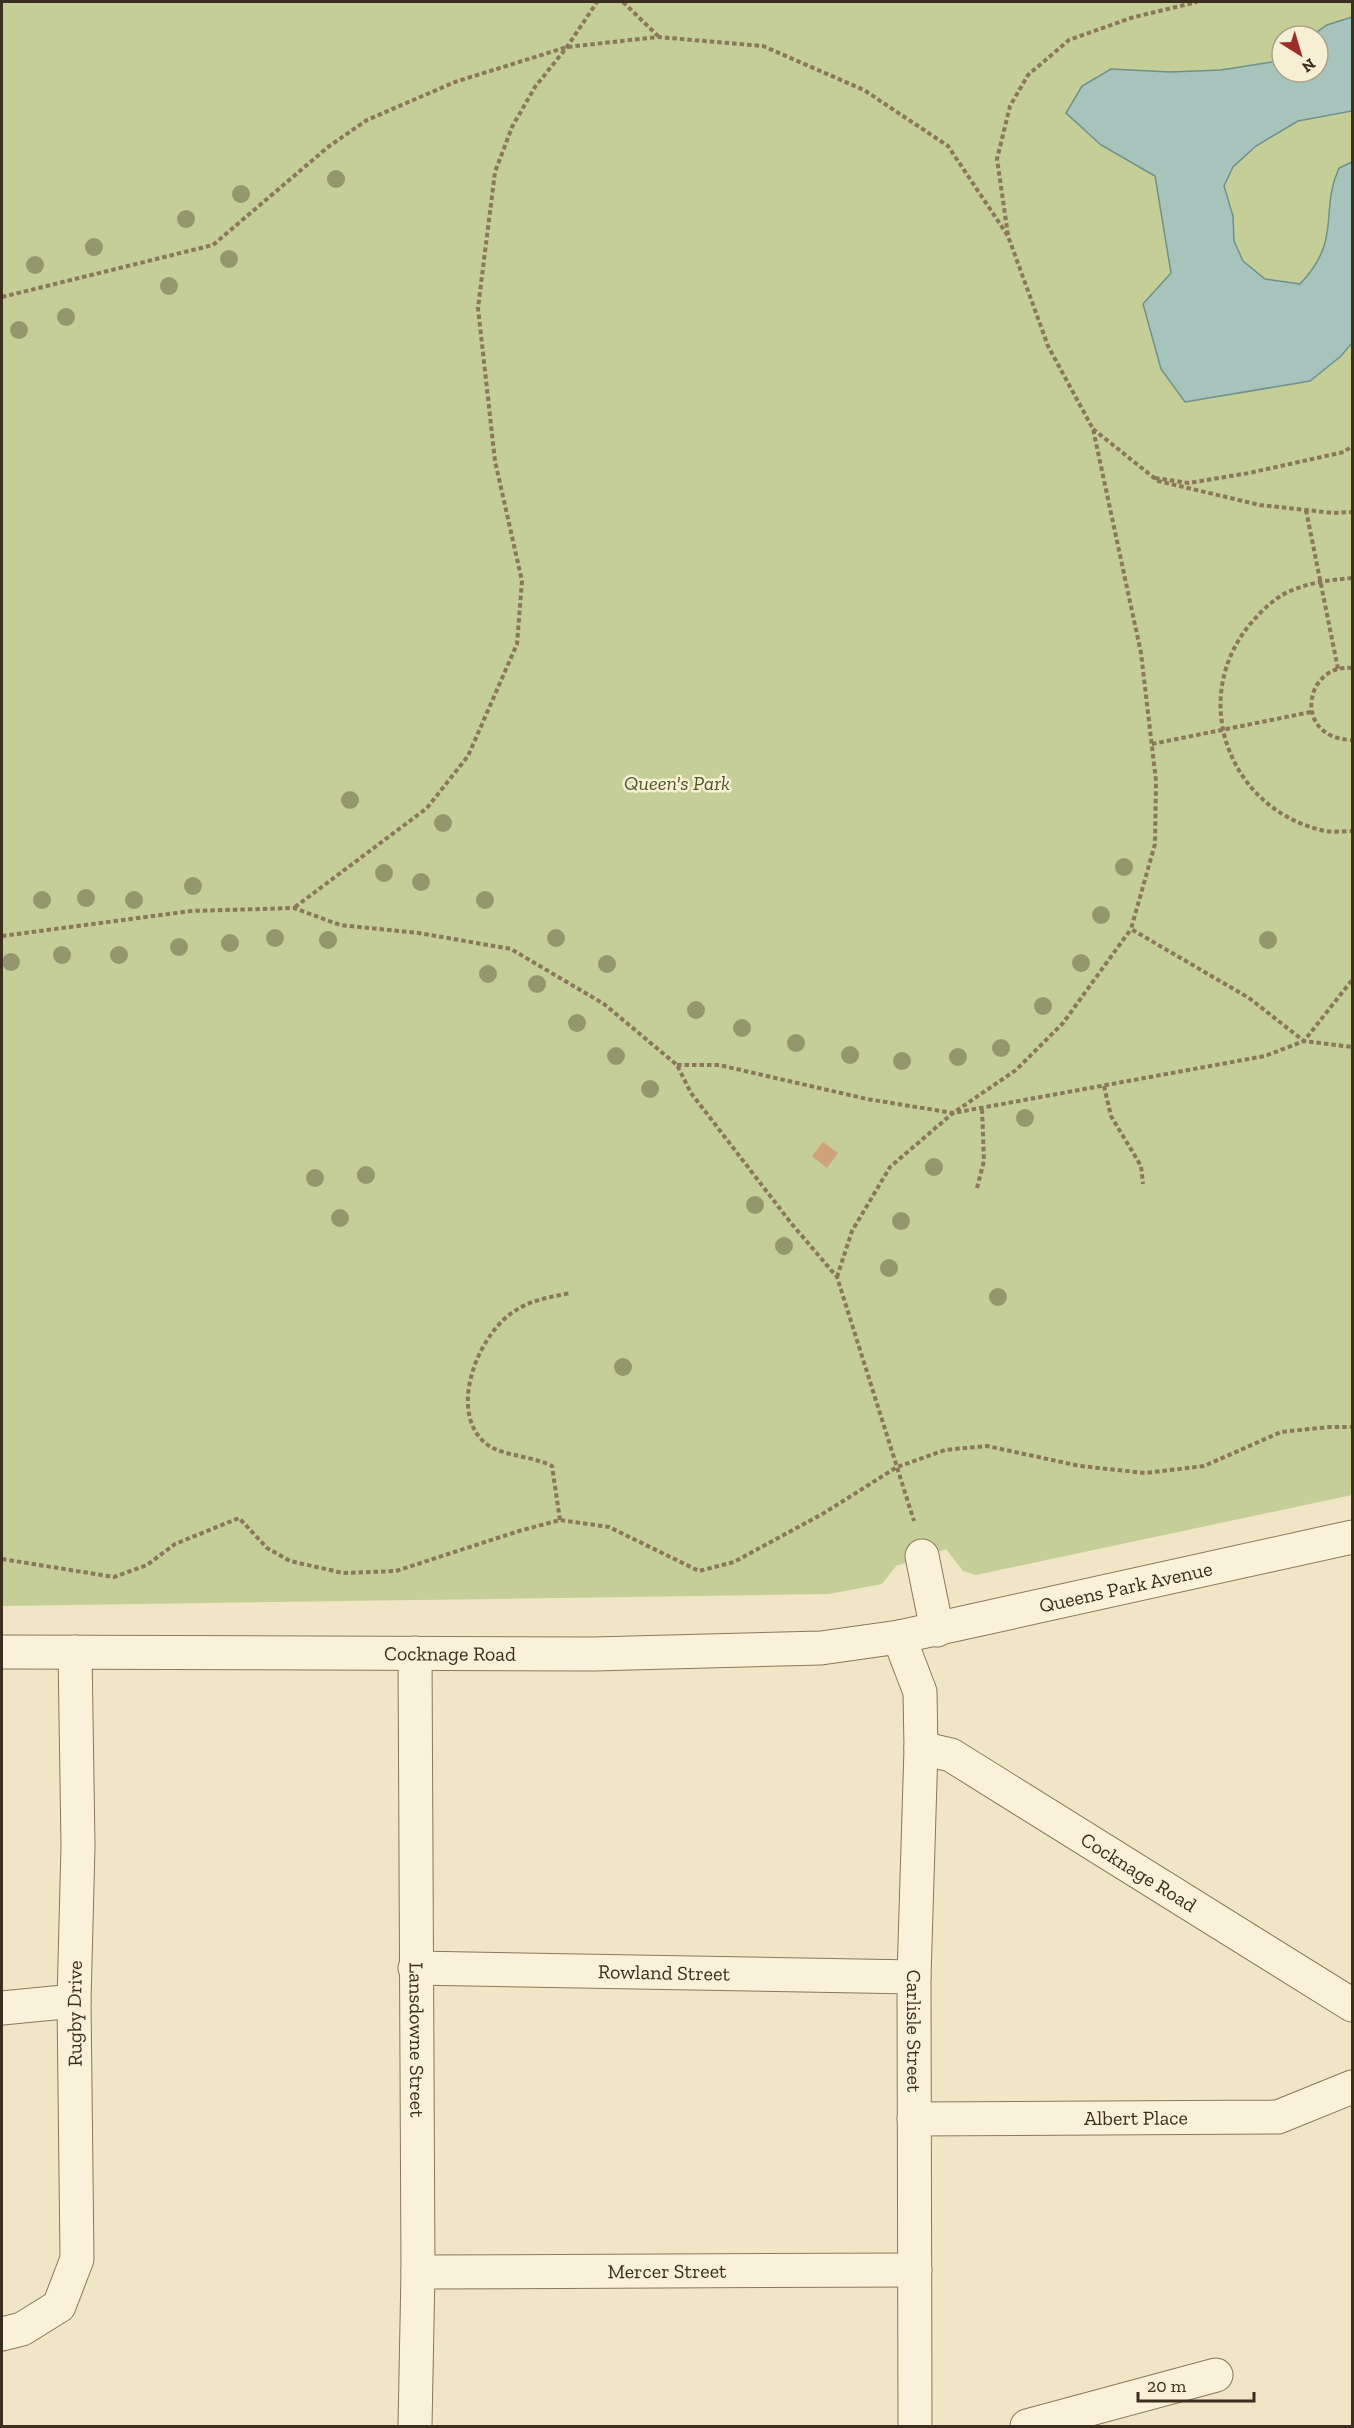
<svg xmlns="http://www.w3.org/2000/svg" width="1354" height="2428" viewBox="0 0 1354 2428" font-family="'Zilla Slab',serif">
<style>
.green{fill:#c5ce97;fill-rule:evenodd}
.water{fill:#a6c3bc;stroke:#6c928a;stroke-width:1.5}
.building{fill:#cfa279}
.lines{fill:none;stroke-linecap:round;stroke-linejoin:round}
.minor-casing{stroke:#8b775a;stroke-width:35}
.path{stroke:#8b775a;stroke-width:4;stroke-dasharray:4.5 3;stroke-linecap:butt}
.minor{stroke:#faf2d8;stroke-width:33}
.tree{fill:#94976c}
.labels{text-anchor:middle;dominant-baseline:central;stroke-width:5;stroke-linejoin:round;paint-order:stroke}
.park-label{font-size:20px;font-style:italic;fill:#485824;stroke:#f7efd4}
.street-label{font-size:20px;fill:#3b2e1e;stroke:#f7efd4}
</style>
<rect width="100%" height="100%" fill="#f0e5c4"/>
<path class="green" d="M 2,2 L 1352,2 L 1352,1495 L 976,1575 L 963,1571 L 946,1549 L 896,1566 L 882,1584 L 829,1594 L 2,1606 ZM 1282,36 L 1318,36 L 1318,72 L 1282,72 Z"/>
<path class="water" d="M 1352,17 L 1352,111 L 1298,121 L 1256,146 L 1233,167 L 1224,186 L 1233,216 L 1234,241 L 1243,261 L 1265,279 L 1300,284 C 1343,239 1319,212 1339,168 L 1352,162 L 1352,343 L 1341,356 L 1310,381 L 1185,402 L 1161,369 L 1143,304 L 1171,273 L 1155,176 L 1101,145 L 1066,113 L 1082,86 L 1111,69 L 1170,72 L 1221,70 L 1272,62 L 1282,56 L 1282,72 L 1318,72 L 1318,36 L 1311,36 L 1327,25 Z"/>
<path class="building" d="M 823,1142 L 838,1153 L 827,1168 L 812,1156 Z"/>
<g class="lines">
<g class="minor-casing">
<g id="minor">
<path d="M 922,1556 L 937,1630"/>
<path id="s1" d="M 899,1637 L 920,1692 L 921,1748 L 914,1977 L 915,2426"/>
<path id="s2" d="M 2,1652 L 594,1654 L 821,1648 L 899,1637 L 1352,1537"/>
<path id="s3" d="M 415,1653 L 418,2272 L 415,2426"/>
<path id="s4" d="M 921,1748 L 951,1755 L 1352,2005"/>
<path id="s5" d="M 415,1968 L 914,1977"/>
<path d="M 2,2008 L 74,2001"/>
<path id="s6" d="M 914,2119 L 1278,2117 L 1352,2087"/>
<path id="s7" d="M 418,2272 L 915,2270"/>
<path id="s8" d="M 2,2334 L 22,2329 L 59,2306 L 77,2259 L 74,2001 L 78,1846 L 75,1652"/>
<path d="M 1027,2426 L 1216,2375"/>
</g>
</g>
<g class="path">
<path d="M 623,2 L 658,36"/>
<path d="M 1008,235 L 997,159 L 1010,106 L 1028,75 L 1069,40 L 1134,17 L 1197,2"/>
<path d="M 2,297 L 213,245 L 328,147 L 367,120 L 455,82 L 567,47 L 658,37 L 763,46 L 864,90 L 948,146 L 1008,236 L 1048,346 L 1093,429 L 1141,653 L 1156,781 L 1155,844 L 1131,929 L 1249,998 L 1304,1041 L 1352,980"/>
<path d="M 1093,429 L 1158,481 L 1260,505 L 1334,513 L 1352,512"/>
<path d="M 1155,478 L 1189,483 L 1249,473 L 1344,452 L 1352,446"/>
<path d="M 1306,510 L 1338,669"/>
<path d="M 1352,578 C 1331,580 1311,582 1290,591 C 1276,597 1262,610 1252,622 C 1188,696 1227,807 1321,830 C 1330,833 1343,831 1352,831"/>
<path d="M 1352,668 C 1305,663 1291,738 1352,740"/>
<path d="M 1152,744 L 1311,712"/>
<path d="M 295,907 L 427,808 L 468,756 L 517,644 L 522,581 L 495,461 L 478,308 L 495,172 L 512,127 L 535,87 L 567,47 L 597,2"/>
<path d="M 2,936 L 191,911 L 294,908 L 340,925 L 419,933 L 511,949 L 604,1004 L 677,1065 L 691,1093 L 791,1223 L 837,1277 L 914,1521"/>
<path d="M 677,1065 L 719,1065 L 867,1099 L 953,1113 L 1265,1056 L 1304,1041 L 1352,1047"/>
<path d="M 1104,1086 L 1111,1116 L 1141,1166 L 1143,1184"/>
<path d="M 977,1188 L 984,1161 L 982,1108"/>
<path d="M 837,1277 L 852,1231 L 890,1167 L 953,1113 L 1016,1070 L 1063,1023 L 1131,929"/>
<path d="M 560,1520 L 552,1466 C 528,1454 497,1457 481,1439 C 449,1404 481,1329 518,1309 C 534,1299 552,1297 570,1293"/>
<path d="M 2,1559 L 114,1577 L 147,1565 L 175,1544 L 239,1518 L 267,1548 L 290,1561 L 343,1573 L 396,1571 L 519,1531 L 560,1520 L 609,1527 L 699,1571 L 734,1562 L 824,1513 L 897,1467 L 945,1450 L 987,1446 L 1080,1466 L 1145,1473 L 1204,1466 L 1281,1432 L 1330,1427 L 1352,1427"/>
</g>
<use href="#minor" class="minor"/>
</g>
<g class="tree">
<circle cx="336" cy="179" r="9"/>
<circle cx="241" cy="194" r="9"/>
<circle cx="186" cy="219" r="9"/>
<circle cx="94" cy="247" r="9"/>
<circle cx="229" cy="259" r="9"/>
<circle cx="35" cy="265" r="9"/>
<circle cx="169" cy="286" r="9"/>
<circle cx="66" cy="317" r="9"/>
<circle cx="19" cy="330" r="9"/>
<circle cx="350" cy="800" r="9"/>
<circle cx="443" cy="823" r="9"/>
<circle cx="1124" cy="867" r="9"/>
<circle cx="384" cy="873" r="9"/>
<circle cx="421" cy="882" r="9"/>
<circle cx="193" cy="886" r="9"/>
<circle cx="86" cy="898" r="9"/>
<circle cx="42" cy="900" r="9"/>
<circle cx="134" cy="900" r="9"/>
<circle cx="485" cy="900" r="9"/>
<circle cx="1101" cy="915" r="9"/>
<circle cx="275" cy="938" r="9"/>
<circle cx="556" cy="938" r="9"/>
<circle cx="328" cy="940" r="9"/>
<circle cx="1268" cy="940" r="9"/>
<circle cx="230" cy="943" r="9"/>
<circle cx="179" cy="947" r="9"/>
<circle cx="62" cy="955" r="9"/>
<circle cx="119" cy="955" r="9"/>
<circle cx="11" cy="962" r="9"/>
<circle cx="1081" cy="963" r="9"/>
<circle cx="607" cy="964" r="9"/>
<circle cx="488" cy="974" r="9"/>
<circle cx="537" cy="984" r="9"/>
<circle cx="1043" cy="1006" r="9"/>
<circle cx="696" cy="1010" r="9"/>
<circle cx="577" cy="1023" r="9"/>
<circle cx="742" cy="1028" r="9"/>
<circle cx="796" cy="1043" r="9"/>
<circle cx="1001" cy="1048" r="9"/>
<circle cx="850" cy="1055" r="9"/>
<circle cx="616" cy="1056" r="9"/>
<circle cx="958" cy="1057" r="9"/>
<circle cx="902" cy="1061" r="9"/>
<circle cx="650" cy="1089" r="9"/>
<circle cx="1025" cy="1118" r="9"/>
<circle cx="934" cy="1167" r="9"/>
<circle cx="366" cy="1175" r="9"/>
<circle cx="315" cy="1178" r="9"/>
<circle cx="755" cy="1205" r="9"/>
<circle cx="340" cy="1218" r="9"/>
<circle cx="901" cy="1221" r="9"/>
<circle cx="784" cy="1246" r="9"/>
<circle cx="889" cy="1268" r="9"/>
<circle cx="998" cy="1297" r="9"/>
<circle cx="623" cy="1367" r="9"/>
</g>
<g class="labels">
<g class="park-label">
<text x="677" y="783">Queen's Park</text>
</g>
<g class="street-label">
<text stroke="none"><textPath href="#s2" startOffset="1130">Queens Park Avenue</textPath></text>
<text stroke="none"><textPath href="#s2" startOffset="448">Cocknage Road</textPath></text>
<text stroke="none"><textPath href="#s4" startOffset="252">Cocknage Road</textPath></text>
<text stroke="none"><textPath href="#s5" startOffset="249">Rowland Street</textPath></text>
<text stroke="none"><textPath href="#s8" startOffset="360">Rugby Drive</textPath></text>
<text stroke="none"><textPath href="#s1" startOffset="398">Carlisle Street</textPath></text>
<text stroke="none"><textPath href="#s3" startOffset="387">Lansdowne Street</textPath></text>
<text stroke="none"><textPath href="#s6" startOffset="222">Albert Place</textPath></text>
<text stroke="none"><textPath href="#s7" startOffset="249">Mercer Street</textPath></text>
</g>
</g>
<rect width="1354" height="2428" fill="none" stroke="#3b2e1e" stroke-width="6"/>
<g transform="translate(1300 54) rotate(143)"><circle r="28" fill="#f7efd4" stroke="#aca28b" stroke-width="1.5"/>
<path d="M0-4.5L10 22L0 15L-10 22Z" fill="#9c2d27"/>
<text y="-9" font-size="16" font-weight="bold" text-anchor="middle" fill="#3b2e1e">N</text>
</g>
<path d="M1138 2392v9h116v-9" fill="none" stroke="#3b2e1e" stroke-width="3"/>
<text x="1147" y="2392" font-size="18" fill="#3b2e1e" stroke="#f7efd4" stroke-width="4.5" paint-order="stroke">20 m</text>
</svg>
